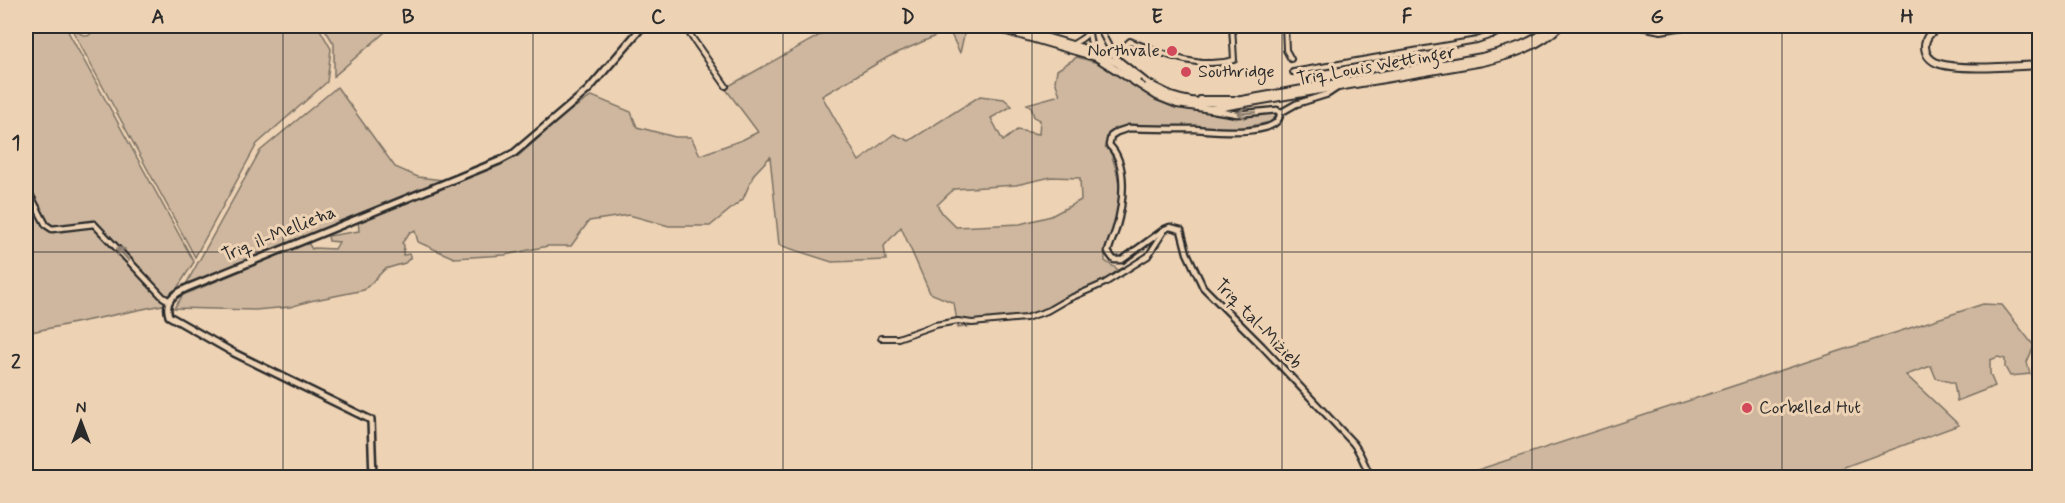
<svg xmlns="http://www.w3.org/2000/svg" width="2065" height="503" viewBox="0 0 2065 503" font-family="Mynerve,sans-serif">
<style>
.green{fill:#ceb79e;stroke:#7c7164;stroke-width:1.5;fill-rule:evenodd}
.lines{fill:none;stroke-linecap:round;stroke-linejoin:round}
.minor-casing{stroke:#2b2b2b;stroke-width:8}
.tertiary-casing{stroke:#2b2b2b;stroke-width:9}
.secondary-casing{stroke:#2b2b2b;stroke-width:10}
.primary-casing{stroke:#2b2b2b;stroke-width:10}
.trunk-casing{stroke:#2b2b2b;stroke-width:10}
.minor{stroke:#edd2b4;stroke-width:4}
.tertiary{stroke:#edd2b4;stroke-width:4.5}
.secondary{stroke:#edd2b4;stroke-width:5}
.primary{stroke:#edd2b4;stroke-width:6}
.trunk{stroke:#edd2b4;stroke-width:6}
.oneway{stroke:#8c7e70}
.grid{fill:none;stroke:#2b2b2b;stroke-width:1.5;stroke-opacity:0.55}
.poi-dot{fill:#d1495b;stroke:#edd2b4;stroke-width:2}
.labels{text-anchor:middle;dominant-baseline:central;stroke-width:6;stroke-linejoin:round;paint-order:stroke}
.poi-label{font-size:18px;fill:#2b2b2b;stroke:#edd2b4;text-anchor:start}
.street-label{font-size:18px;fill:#2b2b2b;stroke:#edd2b4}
.neatline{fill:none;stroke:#2b2b2b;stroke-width:2}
.grid-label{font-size:20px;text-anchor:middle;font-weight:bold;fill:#2b2b2b}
</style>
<rect width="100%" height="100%" fill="#edd2b4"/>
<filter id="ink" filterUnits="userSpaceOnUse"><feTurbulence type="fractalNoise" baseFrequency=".0167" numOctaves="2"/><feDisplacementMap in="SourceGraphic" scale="12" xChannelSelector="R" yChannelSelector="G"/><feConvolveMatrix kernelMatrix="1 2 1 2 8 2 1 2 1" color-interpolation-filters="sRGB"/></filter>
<g filter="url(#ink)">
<g class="green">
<path d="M 26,26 L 65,26 L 194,262 L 167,304 L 26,333 Z"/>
<path d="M 70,26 L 81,34 L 88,36 L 100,26 L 318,26 L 331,49 L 327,82 L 257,144 L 195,257 Z"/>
<path d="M 323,26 L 392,26 L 334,76 L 334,44 Z"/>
<path d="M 836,26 L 966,26 L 960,53 L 949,30 L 888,57 L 822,96 L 859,161 L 894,134 L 909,141 L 980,96 L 1004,99 L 1012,106 L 991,118 L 1003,141 L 1017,130 L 1039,134 L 1040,120 L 1034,117 L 1031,107 L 1027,104 L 1060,95 L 1055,81 L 1057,70 L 1077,57 L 1101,64 L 1132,84 L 1169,105 L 1244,117 L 1277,112 L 1280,116 L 1276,121 L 1240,128 L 1129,125 L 1113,129 L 1107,144 C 1120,174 1124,198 1113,229 C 1109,241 1104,248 1105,261 L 1120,271 L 1034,318 L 958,328 L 954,303 L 930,293 L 901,227 L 884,246 L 886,260 L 832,262 L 779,245 L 770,157 L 754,174 L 743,199 L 710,226 L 669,226 L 629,215 L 589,221 L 571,246 L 548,246 L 505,255 L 454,258 L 418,242 L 415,231 L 410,232 L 402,243 L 404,245 L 403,255 L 409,254 L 411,257 L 405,263 L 385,269 L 364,290 L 310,301 L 290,307 L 255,310 L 174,308 L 183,295 L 308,243 L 312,249 L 314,248 L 335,249 L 339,242 L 329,241 L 328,236 L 359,231 L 358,220 L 518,156 L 569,111 L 592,96 L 631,112 L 637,127 L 675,137 L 691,137 L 700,155 L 742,140 L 758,132 L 725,88 ZM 1051,177 L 1080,178 L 1081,200 L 1051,216 L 1020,224 L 956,227 L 943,214 L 937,205 L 954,189 L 1016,185 Z"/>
<path d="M 337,87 L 395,167 L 418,177 L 442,180 L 185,286 L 260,151 Z"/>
<path d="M 1983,304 L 2002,305 L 2034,346 L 2027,362 L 2030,374 L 2010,376 L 2005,367 L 2005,359 L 1998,357 L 1990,360 L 1990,374 L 1995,386 L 1957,401 L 1954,383 L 1936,378 L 1931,366 L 1906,375 L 1959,425 L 1817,477 L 1456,477 Z"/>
</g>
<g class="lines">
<g class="minor-casing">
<g id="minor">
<path d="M 684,26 L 726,86"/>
<path d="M 1098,26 L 1114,56 L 1147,82 L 1167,92"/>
<path d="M 1267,26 L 1320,26"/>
<path d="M 1285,26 L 1286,50 L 1291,59"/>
<path d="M 1491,26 L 1493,35"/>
<path d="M 1089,33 L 1092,51"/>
<path d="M 1073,44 C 1082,39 1088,36 1091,26"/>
<path d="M 1114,56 L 1130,41 C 1164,54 1198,70 1234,60 L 1232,26"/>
<path d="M 1293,72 L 1477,40 L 1518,26"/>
<path d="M 1200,99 L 1237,99"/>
<path d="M 881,338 L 898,338 L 935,325 L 958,321 L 972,323 L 1026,318 L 1047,311 L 1066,300 L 1105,283 L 1148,256 L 1165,230"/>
</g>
</g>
<g class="tertiary-casing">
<g id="tertiary">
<path d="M 1337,88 L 1328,94 L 1296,104 L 1280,113 C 1281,138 1211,130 1195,129 C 1173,129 1151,129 1129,128 L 1117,132 L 1111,136 L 1109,145 C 1129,164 1123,205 1116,229 C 1114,236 1110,244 1108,252 L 1114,260 L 1122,260 L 1165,229 L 1170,227 L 1181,230 L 1187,253 L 1203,287 L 1262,346 L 1353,443 C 1362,454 1364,466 1372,478"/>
<path d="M 1213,110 L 1237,114 L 1277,110 L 1280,113"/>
<path d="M 26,187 L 46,225 L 52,229 L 94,224 L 163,297 L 168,300"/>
<path d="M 1435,478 L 1447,475 L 1451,478"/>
</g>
</g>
<g class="secondary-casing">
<path id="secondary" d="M 373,478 L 371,420 L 234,353 L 169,316 C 164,300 174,294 187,288 L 499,161 L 514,153 L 588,90 L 643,26"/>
</g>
<g class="primary-casing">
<g id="primary">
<path d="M 1641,26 L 1661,30 L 1684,26"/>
<path d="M 1941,26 C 1933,30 1925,36 1925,46 C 1925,54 1930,60 1937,63 C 1957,71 2016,66 2040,65"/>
</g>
</g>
<g class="trunk-casing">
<g id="trunk">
<path d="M 990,26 L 1096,57 L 1157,96 L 1177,104 L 1211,109 L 1483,62 C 1512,55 1539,47 1560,26"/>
<path d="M 1008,26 L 1092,51 L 1117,63 L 1137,79"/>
<path d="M 1148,86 C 1177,102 1204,105 1236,101 L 1482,57 C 1508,50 1533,44 1552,26"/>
</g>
</g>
<use href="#minor" class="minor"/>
<use href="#tertiary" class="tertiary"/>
<use href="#secondary" class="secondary"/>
<use href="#primary" class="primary"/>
<use href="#trunk" class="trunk"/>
</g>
<defs><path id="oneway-shaft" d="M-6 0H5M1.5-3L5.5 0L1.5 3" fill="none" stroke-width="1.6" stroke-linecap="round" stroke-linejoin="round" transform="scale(1.5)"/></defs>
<g class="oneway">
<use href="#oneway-shaft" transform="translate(1246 113) rotate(175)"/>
<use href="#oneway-shaft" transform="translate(123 254) rotate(-133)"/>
</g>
</g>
<path class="grid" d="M 283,26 L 283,478M 533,26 L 533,478M 783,26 L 783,478M 1032,26 L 1032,478M 1282,26 L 1282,478M 1532,26 L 1532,478M 1782,26 L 1782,478M 26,252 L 2040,252"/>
<g class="poi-dot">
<circle cx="1172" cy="51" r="6"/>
<circle cx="1186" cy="72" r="6"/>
<circle cx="1747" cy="408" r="6"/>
</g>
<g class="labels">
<g class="poi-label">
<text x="1160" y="51" text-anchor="end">Northvale</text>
<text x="1198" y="72">Southridge</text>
<text x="1759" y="408">Corbelled Hut</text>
</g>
<g class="street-label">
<text transform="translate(1376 66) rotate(-10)">Triq Louis Wettinger</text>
<text transform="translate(279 234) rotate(-22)">Triq il-Mellieħa</text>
<text transform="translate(1258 324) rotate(46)">Triq tal-Miżieb</text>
</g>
</g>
<rect width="2065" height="503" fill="none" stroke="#edd2b4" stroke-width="66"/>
<g transform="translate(81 422)" stroke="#edd2b4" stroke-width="4.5" paint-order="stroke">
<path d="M0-4.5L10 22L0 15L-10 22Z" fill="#2b2b2b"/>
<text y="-9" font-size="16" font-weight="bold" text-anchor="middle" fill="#2b2b2b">N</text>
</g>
<rect x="33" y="33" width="1999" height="437" class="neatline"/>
<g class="grid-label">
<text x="158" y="23">A</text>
<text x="408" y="23">B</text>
<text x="658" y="23">C</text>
<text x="908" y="23">D</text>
<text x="1157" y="23">E</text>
<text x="1407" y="23">F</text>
<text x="1657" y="23">G</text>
<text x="1907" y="23">H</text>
<text x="16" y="149">1</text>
<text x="16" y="368">2</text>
</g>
</svg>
